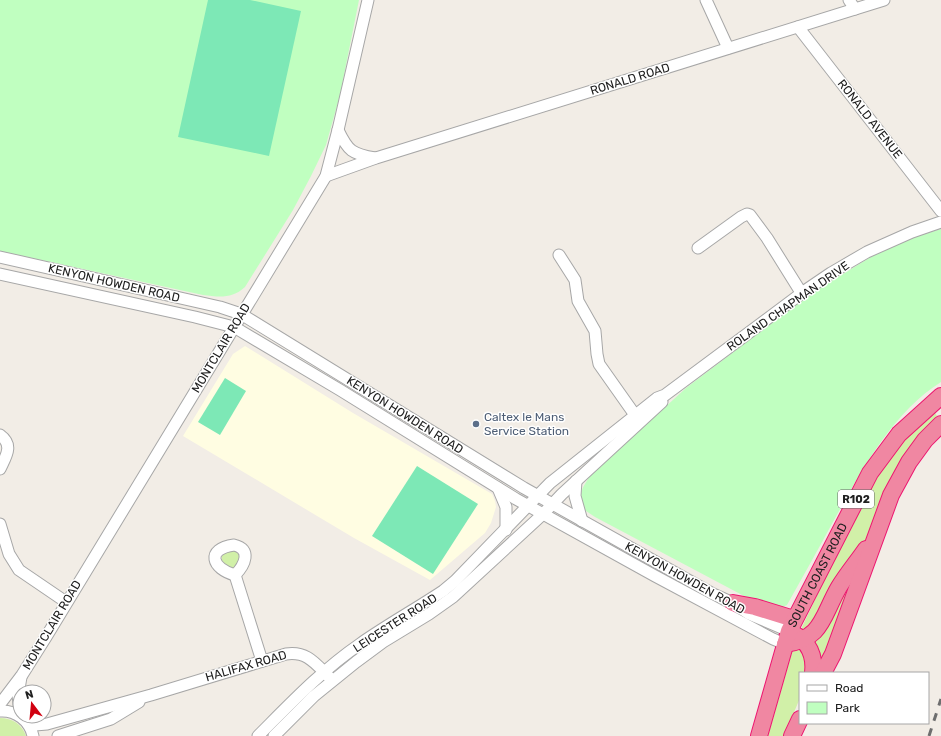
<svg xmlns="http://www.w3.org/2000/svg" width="941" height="736" viewBox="0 0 941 736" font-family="Rubik,sans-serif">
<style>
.education{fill:#fffde2}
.grass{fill:#d1f0a8}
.park{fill:#c0ffc0}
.pitch{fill:#7de8b6}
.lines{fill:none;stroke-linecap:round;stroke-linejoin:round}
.minor-casing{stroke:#a7a7a7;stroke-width:13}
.highway-casing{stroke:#ed1670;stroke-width:18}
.minor{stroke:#fff;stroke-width:11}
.highway{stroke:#f087a2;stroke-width:16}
.rail{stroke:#6e6e6e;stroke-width:3;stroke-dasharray:8 8;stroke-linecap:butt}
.service-dot{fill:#5c6f8a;stroke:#fff;stroke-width:1.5}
.labels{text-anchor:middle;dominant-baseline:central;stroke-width:3;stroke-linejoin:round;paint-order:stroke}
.shield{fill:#fff;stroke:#636363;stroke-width:1}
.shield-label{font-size:11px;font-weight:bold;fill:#202020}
.street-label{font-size:12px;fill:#202020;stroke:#fff}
.service-label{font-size:12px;fill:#4e5e75;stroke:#fff;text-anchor:start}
</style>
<rect width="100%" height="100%" fill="#f2ede6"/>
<path class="education" d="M 245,346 L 353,413 L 492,494 L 495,501 L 496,507 L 491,523 L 485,533 L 430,580 L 354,538 L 183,436 L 233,354 Z"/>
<g class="grass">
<path d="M 934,411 L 937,416 L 927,428 L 866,540 L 808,631 L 802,630 L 802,627 L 860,506 L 880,472 L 901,444 L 916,427 Z"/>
<path d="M 226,551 L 237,551 C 242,557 237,564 235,571 C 228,567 220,564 222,555 Z"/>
<path d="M 856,571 L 829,645 L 821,661 L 811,641 Z"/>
<path d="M 796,650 L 802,650 L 805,653 L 808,673 L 800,673 L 800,698 L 784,736 L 768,736 L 792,652 Z"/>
<path d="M 0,718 C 12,718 22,724 26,736 L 0,736 Z"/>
</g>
<g class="park">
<path d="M 0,0 L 359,0 L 340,95 L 326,145 L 311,176 L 293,210 L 245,287 C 232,299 219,297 203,295 L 0,251 Z"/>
<path d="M 941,229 L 941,382 C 892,413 862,470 834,520 C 819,548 803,576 787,605 L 783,607 L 774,606 L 744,596 L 595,517 L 583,509 C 579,492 581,490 590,476 L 686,388 L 781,316 L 825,285 L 879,252 L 903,241 Z"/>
</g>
<g class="pitch">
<path d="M 208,0 L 250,0 L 301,11 L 269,156 L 178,137 Z"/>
<path d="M 225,378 L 246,391 L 220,435 L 198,422 Z"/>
<path d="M 417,466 L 478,504 L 433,574 L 372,536 Z"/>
</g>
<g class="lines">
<g class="minor-casing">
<g id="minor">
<path d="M 706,0 L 728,48"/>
<path d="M 849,0 L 855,9"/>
<path d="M 798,27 L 941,211"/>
<path d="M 338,130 C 348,151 352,154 375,158"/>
<path d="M 326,176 L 376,158 L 884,0"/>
<path d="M 698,248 L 741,217 L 747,214 L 750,215 L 767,238 L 802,294"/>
<path d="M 559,255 L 575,280 L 578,301 L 595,331 L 597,354 L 599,364 L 635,415"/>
<path d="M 0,257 L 220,307 L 241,314 L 524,488 L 713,594 L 733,603 L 749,614 L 789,631"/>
<path d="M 0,274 L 195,317 L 234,327 L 340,390 L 516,499 L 655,576 L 773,639 L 785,644"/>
<path d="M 0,435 C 14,445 6,456 0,469"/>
<path d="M 576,481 L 575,496 L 582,521"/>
<path d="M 498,488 L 506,507 L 506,530"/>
<path d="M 0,524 L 9,554 L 19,570 L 66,602"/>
<path d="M 234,545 C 252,549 245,565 235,575 C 212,569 205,549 234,545 Z"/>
<path d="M 235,575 L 262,661"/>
<path d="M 0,704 L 22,675 L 46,637 L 326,176 L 338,130 L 368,0"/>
<path d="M 0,711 C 16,710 30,721 33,736"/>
<path d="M 20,712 L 18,695 L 21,677"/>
<path d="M 28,724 L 35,725 L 47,724 L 151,695 L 286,654 C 307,651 315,663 329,677"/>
<path d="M 58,736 L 111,719 L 139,702"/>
<path d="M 258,736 C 290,704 322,670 360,644 C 387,625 416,609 443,591 L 455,581 L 550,483 L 657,398 L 665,395 L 806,290 L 831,273 L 867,252 L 912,232 L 941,222"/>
<path d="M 274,736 L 314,696 L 356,662 L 383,642 L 429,614 L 453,597 L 543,514 L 562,494 L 662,402"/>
</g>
</g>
<g class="highway-casing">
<g id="highway">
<path d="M 733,603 L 755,607 L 794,619"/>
<path d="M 794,634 C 809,642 815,656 813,673"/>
<path d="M 785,644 C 823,639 822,616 839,587 C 847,574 857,562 866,549"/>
<path d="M 823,673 L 833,654 L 891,495 L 909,462 L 925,440 L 941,424"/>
<path id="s1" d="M 759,736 L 789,631 L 870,473 L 899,434 L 941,396"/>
<path d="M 792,736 L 800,719"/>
</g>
</g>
<use href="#minor" class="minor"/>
<use href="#highway" class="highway"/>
<path class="rail" d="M 929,736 L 941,699"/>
</g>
<circle class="service-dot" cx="476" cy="424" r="4"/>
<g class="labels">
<rect class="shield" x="838" y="490" width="36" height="18" rx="3"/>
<g class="shield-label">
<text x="856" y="499">R102</text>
</g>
<g class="street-label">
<text transform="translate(630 79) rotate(-17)">RONALD ROAD</text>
<text transform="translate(870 119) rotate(52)">RONALD AVENUE</text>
<text transform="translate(114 283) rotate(13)">KENYON HOWDEN ROAD</text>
<text transform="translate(788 306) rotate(-35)">ROLAND CHAPMAN DRIVE</text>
<text transform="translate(221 348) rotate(-59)">MONTCLAIR ROAD</text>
<text transform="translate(405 415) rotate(32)">KENYON HOWDEN ROAD</text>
<text stroke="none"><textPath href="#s1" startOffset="172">SOUTH COAST ROAD</textPath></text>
<text transform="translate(685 578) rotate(29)">KENYON HOWDEN ROAD</text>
<text transform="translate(395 623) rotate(-33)">LEICESTER ROAD</text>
<text transform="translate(52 625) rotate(-59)">MONTCLAIR ROAD</text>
<text transform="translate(246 666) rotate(-16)">HALIFAX ROAD</text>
</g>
<g class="service-label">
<text x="484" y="417">Caltex le Mans<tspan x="484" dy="14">Service Station</tspan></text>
</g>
</g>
<rect x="799" y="672" width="130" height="52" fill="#ffffff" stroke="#a6a6a6"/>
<rect x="807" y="685" width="20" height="6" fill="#ffffff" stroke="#a6a6a6"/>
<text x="835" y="692" font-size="12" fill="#202020">Road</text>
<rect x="807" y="702" width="20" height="12" fill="#c0ffc0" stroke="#a6a6a6"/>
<text x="835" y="712" font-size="12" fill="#202020">Park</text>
<g transform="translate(32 704) rotate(344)"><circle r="19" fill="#ffffff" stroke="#a6a6a6"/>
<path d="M0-3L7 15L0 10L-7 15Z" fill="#d10010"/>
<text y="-6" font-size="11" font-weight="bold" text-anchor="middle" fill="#202020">N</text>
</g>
</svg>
